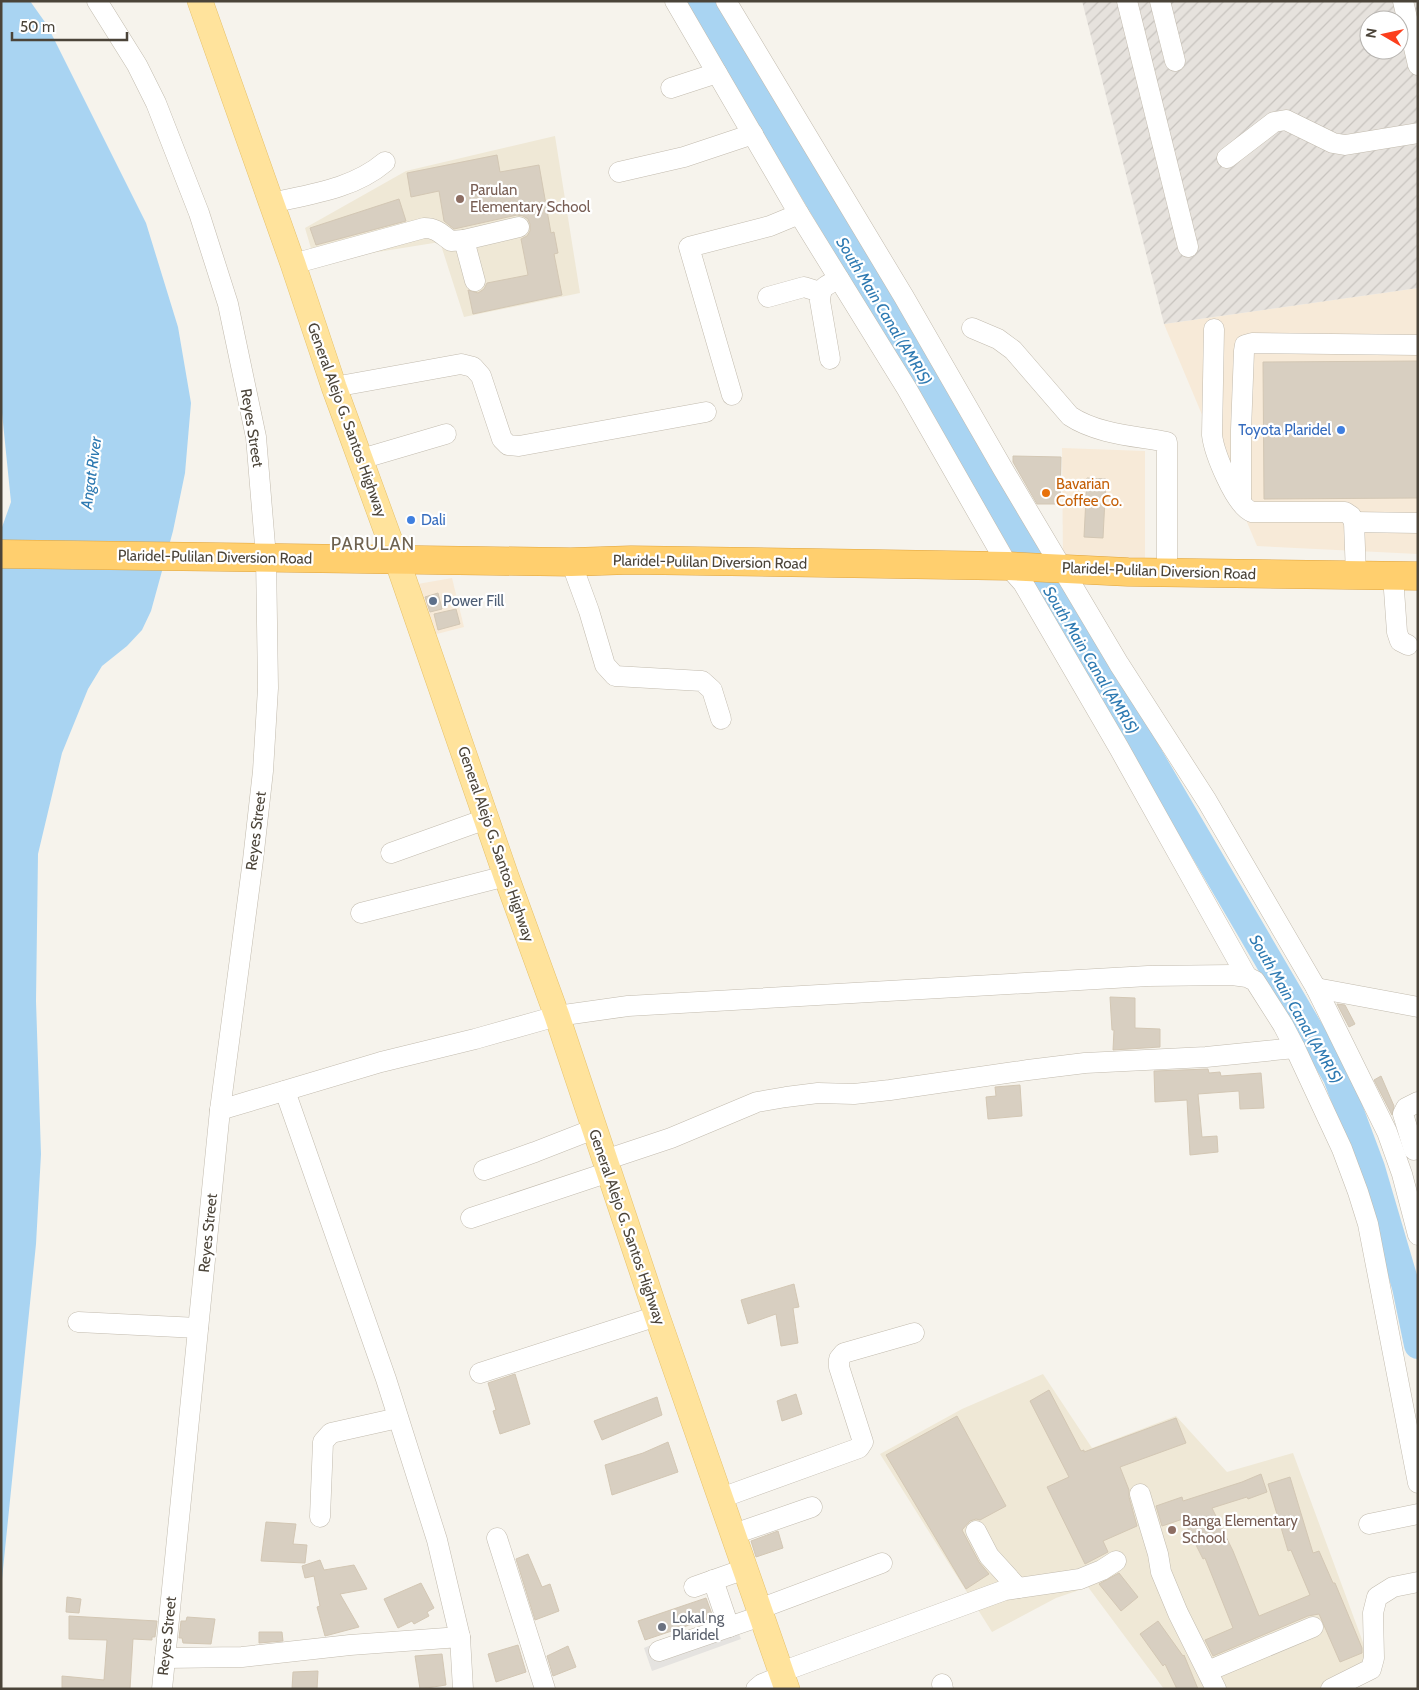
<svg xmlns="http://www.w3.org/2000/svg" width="1419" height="1690" viewBox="0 0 1419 1690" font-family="Cabin,sans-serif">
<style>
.commercial{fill:#f7ead8}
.industrial{fill:url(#industrial-furrows);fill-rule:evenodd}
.education{fill:#efe8d6}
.parking{fill:#e5e3e0}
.water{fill:#a9d4f2}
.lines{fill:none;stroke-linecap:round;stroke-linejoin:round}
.river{stroke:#a9d4f2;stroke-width:28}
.building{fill:#d8cfc1;stroke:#d3c7b4}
.minor-casing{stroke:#c2bbae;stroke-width:21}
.major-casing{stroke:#e6c16a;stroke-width:26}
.highway-casing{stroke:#e0a43c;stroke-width:29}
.minor{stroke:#fff;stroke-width:20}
.major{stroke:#ffe39c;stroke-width:25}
.highway{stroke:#ffcf6e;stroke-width:28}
.education-dot{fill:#8d6e63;stroke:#fff;stroke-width:2}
.shop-dot{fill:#3f7fe0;stroke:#fff;stroke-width:2}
.food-dot{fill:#e8710a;stroke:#fff;stroke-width:2}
.service-dot{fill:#5c6f8a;stroke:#fff;stroke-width:2}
.worship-dot{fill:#6b7280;stroke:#fff;stroke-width:2}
.labels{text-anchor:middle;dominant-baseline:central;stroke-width:4.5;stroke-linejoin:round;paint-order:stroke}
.education-label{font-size:15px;fill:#785e54;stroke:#fff;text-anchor:start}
.street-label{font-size:15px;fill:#4b4439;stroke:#fff}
.shop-label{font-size:15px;fill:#366cbe;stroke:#fff;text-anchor:end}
.food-label{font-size:15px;fill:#c56008;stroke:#fff;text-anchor:start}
.service-label{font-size:15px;fill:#4e5e75;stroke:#fff;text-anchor:start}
.worship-label{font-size:15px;fill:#5b616d;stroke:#fff;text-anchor:start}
.water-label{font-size:16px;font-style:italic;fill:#2e7ab2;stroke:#fff}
.quarter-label{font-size:18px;letter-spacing:1px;fill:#6e6250;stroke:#fff}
</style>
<defs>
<pattern id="industrial-furrows" width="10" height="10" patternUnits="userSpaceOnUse" patternTransform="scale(1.25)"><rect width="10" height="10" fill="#e6e2dd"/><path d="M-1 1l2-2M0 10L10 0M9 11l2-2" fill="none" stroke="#c7c3be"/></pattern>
</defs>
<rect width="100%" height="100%" fill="#f6f3ec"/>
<g class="commercial">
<path d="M 1418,288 L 1418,554 L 1257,546 L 1164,324 Z"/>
<path d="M 1062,448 L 1145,451 L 1145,567 L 1063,564 Z"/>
<path d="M 452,578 L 464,627 L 429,636 L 412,585 Z"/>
</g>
<path class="industrial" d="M 1082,1 L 1418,1 L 1418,288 L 1164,324 ZM 1369,20 L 1399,20 L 1399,50 L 1369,50 Z"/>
<g class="education">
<path d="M 555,136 L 580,293 L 464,317 L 440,242 L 315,262 L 305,228 L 406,171 Z"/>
<path d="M 1043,1374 L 1092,1448 L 1176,1416 L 1227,1472 L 1293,1453 L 1371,1664 L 1321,1689 L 1164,1689 L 1088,1587 L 1056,1598 L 992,1632 L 880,1454 L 962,1409 Z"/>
</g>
<path class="parking" d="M 736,1627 L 741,1639 L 652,1671 L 644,1648 L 651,1645 L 655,1656 Z"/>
<path class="water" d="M 1,1 L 30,1 L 47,25 L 146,223 L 178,327 L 191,403 L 185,473 L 173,531 L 151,611 L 142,630 L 127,646 L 102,666 L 88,689 L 62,753 L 38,854 L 36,1001 L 41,1154 L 36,1244 L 1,1589 L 1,530 L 11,502 L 1,403 Z"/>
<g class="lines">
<path class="river" d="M 701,1 L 1125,715 L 1337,1077 L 1371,1168 L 1406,1287 L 1418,1345"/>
</g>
<g class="building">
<path d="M 497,155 L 500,172 L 539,165 L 551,233 L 554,232 L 558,253 L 554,254 L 562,295 L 473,314 L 468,290 L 478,293 L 484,289 L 487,283 L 528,275 L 521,239 L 527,236 L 530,231 L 530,224 L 528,219 L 523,216 L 517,215 L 454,229 L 444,221 L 439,191 L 411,197 L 407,173 Z"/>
<path d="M 399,199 L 406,221 L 316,245 L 310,228 Z"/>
<path d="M 1418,361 L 1418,498 L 1264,499 L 1263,362 Z"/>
<path d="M 1013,456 L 1061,457 L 1060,504 L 1037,504 L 1013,462 Z"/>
<path d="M 1087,478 L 1106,479 L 1103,538 L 1084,537 Z"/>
<path d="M 438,593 L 442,609 L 430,612 L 425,597 Z"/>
<path d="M 456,609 L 460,624 L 438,630 L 434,614 Z"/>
<path d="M 1110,997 L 1135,998 L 1135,1028 L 1160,1029 L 1160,1047 L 1113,1050 L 1114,1030 L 1112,1030 Z"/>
<path d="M 1337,1004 L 1345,1005 L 1355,1024 L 1349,1027 Z"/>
<path d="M 1208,1069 L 1209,1073 L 1220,1072 L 1221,1076 L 1261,1073 L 1264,1108 L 1240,1109 L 1239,1091 L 1198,1094 L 1202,1137 L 1217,1136 L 1218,1152 L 1190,1155 L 1187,1100 L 1155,1102 L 1154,1071 Z"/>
<path d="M 1381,1076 L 1394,1106 L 1392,1115 L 1374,1080 Z"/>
<path d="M 1020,1085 L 1022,1116 L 988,1119 L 986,1097 L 996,1096 L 995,1087 Z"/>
<path d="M 794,1284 L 799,1307 L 793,1308 L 798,1343 L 781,1346 L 776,1314 L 748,1324 L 741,1300 Z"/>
<path d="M 515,1374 L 530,1424 L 500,1434 L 493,1411 L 496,1410 L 488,1383 Z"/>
<path d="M 1049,1390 L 1081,1451 L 1084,1450 L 1084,1452 L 1176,1418 L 1186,1443 L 1120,1467 L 1129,1490 L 1129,1497 L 1137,1526 L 1103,1541 L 1108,1552 L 1085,1564 L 1047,1487 L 1069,1477 L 1030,1401 Z"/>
<path d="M 796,1394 L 802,1414 L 782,1421 L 777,1401 Z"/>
<path d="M 657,1397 L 662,1415 L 602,1440 L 594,1421 Z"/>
<path d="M 957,1416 L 1006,1506 L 980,1520 L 976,1519 L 970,1521 L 962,1530 L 979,1562 L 989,1574 L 966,1589 L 886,1455 Z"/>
<path d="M 668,1442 L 678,1472 L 612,1495 L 605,1465 L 643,1453 Z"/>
<path d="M 1261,1474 L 1267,1492 L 1248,1499 L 1247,1497 L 1212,1508 L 1233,1551 L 1259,1616 L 1310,1595 L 1291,1550 L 1288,1551 L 1268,1484 L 1290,1477 L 1313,1553 L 1319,1551 L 1333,1583 L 1335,1583 L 1362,1648 L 1362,1653 L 1340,1662 L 1319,1614 L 1308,1616 L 1213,1656 L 1205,1640 L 1233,1628 L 1205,1558 L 1203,1559 L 1183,1519 L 1162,1526 L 1156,1506 L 1182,1497 L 1183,1501 L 1242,1482 Z"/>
<path d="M 266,1522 L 296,1524 L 293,1544 L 307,1545 L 305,1563 L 261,1561 Z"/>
<path d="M 778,1531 L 783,1548 L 756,1557 L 751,1541 Z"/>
<path d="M 528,1554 L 542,1587 L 550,1584 L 559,1611 L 535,1620 L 516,1559 Z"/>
<path d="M 320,1560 L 324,1570 L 354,1565 L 367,1589 L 340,1594 L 359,1627 L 325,1636 L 317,1607 L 320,1606 L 314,1576 L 305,1578 L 302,1566 Z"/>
<path d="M 1119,1573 L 1138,1597 L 1121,1611 L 1099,1584 Z"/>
<path d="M 421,1583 L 434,1608 L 427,1612 L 429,1616 L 414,1624 L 412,1621 L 398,1628 L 384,1599 Z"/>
<path d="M 67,1597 L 81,1599 L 79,1613 L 66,1612 Z"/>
<path d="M 706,1598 L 713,1617 L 645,1640 L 638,1621 Z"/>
<path d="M 69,1616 L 157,1621 L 155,1637 L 152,1637 L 152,1640 L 133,1639 L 130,1689 L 62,1689 L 62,1676 L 104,1680 L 107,1640 L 69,1639 Z"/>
<path d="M 187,1617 L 215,1619 L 211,1644 L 183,1643 L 182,1638 L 179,1638 L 181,1621 L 186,1621 Z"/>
<path d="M 1158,1621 L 1183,1656 L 1184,1655 L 1198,1689 L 1177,1689 L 1165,1664 L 1163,1666 L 1140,1634 Z"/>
<path d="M 259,1632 L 282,1632 L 283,1641 L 259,1643 Z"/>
<path d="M 518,1645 L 526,1672 L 496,1682 L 488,1654 Z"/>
<path d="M 568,1646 L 576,1667 L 553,1676 L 547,1656 Z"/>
<path d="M 442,1654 L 446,1685 L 420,1689 L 415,1656 Z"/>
<path d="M 318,1671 L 317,1689 L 292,1689 L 293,1672 Z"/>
</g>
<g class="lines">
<g class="minor-casing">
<g id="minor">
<path d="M 97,1 L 137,65 L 156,103 L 199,213 L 228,304 L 256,437 L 266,557 L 268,688 L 263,771 L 253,860 L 220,1110 L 162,1689"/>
<path d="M 675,1 L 799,214 L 907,389 L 1008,566 L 1023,583 L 1119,748 L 1247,977"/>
<path d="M 726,1 L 904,297 L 1003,469 L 1119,664 L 1207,801 L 1316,988 L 1387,1132 L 1402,1174 L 1418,1235"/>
<path d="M 1127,1 L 1188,247"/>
<path d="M 1160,1 L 1175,61"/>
<path d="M 1403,1 L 1418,65"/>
<path d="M 671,88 L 717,73"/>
<path d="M 1227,158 L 1274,122 L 1286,120 L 1333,143 L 1345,145 L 1418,133"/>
<path d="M 619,172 L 684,157 L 753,134"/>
<path d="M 271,203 C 311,194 353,189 385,162"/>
<path d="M 464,240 L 519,227"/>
<path d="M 293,264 L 424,228 C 437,228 441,234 451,241 L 464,240 L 475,281"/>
<path d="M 768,297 L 804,287 L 820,292"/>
<path d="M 972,328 L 998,339 L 1013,350 L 1070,416 C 1097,434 1135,436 1167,442 L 1167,572"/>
<path d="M 1214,329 L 1212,435 C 1214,452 1235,506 1252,512 L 1345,512 L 1351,516 L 1354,522 L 1356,575"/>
<path d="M 830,359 L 820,301 C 821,285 826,286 839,279"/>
<path d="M 334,387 L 461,364 L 473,367 L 481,376 L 502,439 L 508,445 L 519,446 L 706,412"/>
<path d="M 732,395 L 689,247 L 770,226 L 799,214"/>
<path d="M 361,459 L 446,434"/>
<path d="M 1241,499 L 1241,430 L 1244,351 L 1245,345 L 1252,343 L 1418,345"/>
<path d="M 1354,522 L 1418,523"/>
<path d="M 571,562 L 589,611 L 605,665 L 615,676 L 702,681 L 712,690 L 721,719"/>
<path d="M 1393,576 L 1397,632 L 1400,641 L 1408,645"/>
<path d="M 391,853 L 486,819"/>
<path d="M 361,913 L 506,876"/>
<path d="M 1316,988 L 1418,1007"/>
<path d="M 285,1091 L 386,1379 L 437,1540 L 460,1637"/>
<path d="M 220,1110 L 381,1062 L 475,1039 L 557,1016 L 628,1006 L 1148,976 L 1232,975 L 1247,977 L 1255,981 L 1283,1025 L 1295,1048 L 1342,1149 L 1358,1192 L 1368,1224 L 1418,1483"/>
<path d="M 1414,1150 L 1403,1114 L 1406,1108 L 1418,1102"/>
<path d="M 605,1160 L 671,1138 L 757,1102 L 786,1097 L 818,1093 L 854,1094 L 890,1090 L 1028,1070 L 1085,1063 L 1206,1057 L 1295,1048"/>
<path d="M 484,1170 L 535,1152 L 594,1129"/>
<path d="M 471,1218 L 609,1172"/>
<path d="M 78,1322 L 198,1328"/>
<path d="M 480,1373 L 657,1316"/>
<path d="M 1140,1494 L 1158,1554 L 1161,1572 L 1178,1613 L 1216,1689"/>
<path d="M 721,1498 L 859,1448 L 863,1442 L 839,1367 L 839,1359 L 844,1353 L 914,1333"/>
<path d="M 320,1517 L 323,1442 L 331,1433 L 398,1418"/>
<path d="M 1369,1524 L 1418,1514"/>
<path d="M 976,1531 L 989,1556 L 1018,1588"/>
<path d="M 734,1534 L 812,1507"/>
<path d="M 497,1538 L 545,1689"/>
<path d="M 713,1580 L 729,1627"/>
<path d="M 694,1587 L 745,1569"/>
<path d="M 759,1609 L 882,1563"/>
<path d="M 659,1651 L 761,1616"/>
<path d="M 165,1658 L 242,1657 L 350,1645 L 460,1637 L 463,1689"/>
<path d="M 1208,1671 L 1313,1627"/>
<path d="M 781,1672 L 1005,1590 L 1080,1579 L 1102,1570 L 1116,1561"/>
<path d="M 942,1684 L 943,1689"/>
<path d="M 756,1689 L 762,1684 L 782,1676"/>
<path d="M 1331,1689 L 1371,1669 L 1374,1658 L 1373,1613 L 1377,1597 L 1393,1587 L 1418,1582"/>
</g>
</g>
<g class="major-casing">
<path id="major" d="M 200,1 L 293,264 L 334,387 L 397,560 L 506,876 L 557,1016 L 657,1316 L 787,1689"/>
</g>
<g class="highway-casing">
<path id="highway" d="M 1,554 L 571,562 L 631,560 L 1008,566 L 1128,572 L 1418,576"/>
</g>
<use href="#minor" class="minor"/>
<use href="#major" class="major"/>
<use href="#highway" class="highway"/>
</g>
<g class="education-dot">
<circle cx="460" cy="199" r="5"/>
<circle cx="1172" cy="1530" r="5"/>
</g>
<g class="shop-dot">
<circle cx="1341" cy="430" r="5"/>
<circle cx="411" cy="520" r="5"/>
</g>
<circle class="food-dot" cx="1046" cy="493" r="5"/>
<circle class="service-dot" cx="433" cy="601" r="5"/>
<circle class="worship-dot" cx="662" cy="1627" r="5"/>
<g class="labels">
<g class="education-label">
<text x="470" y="190">Parulan<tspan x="470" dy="17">Elementary School</tspan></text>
<text x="1182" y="1521">Banga Elementary<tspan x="1182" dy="17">School</tspan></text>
</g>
<g class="street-label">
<text transform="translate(347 420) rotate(70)">General Alejo G. Santos Highway</text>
<text transform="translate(252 428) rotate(81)">Reyes Street</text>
<text transform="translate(215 557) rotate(1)">Plaridel-Pulilan Diversion Road</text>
<text transform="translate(710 562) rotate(1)">Plaridel-Pulilan Diversion Road</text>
<text transform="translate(1159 571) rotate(2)">Plaridel-Pulilan Diversion Road</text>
<text transform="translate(256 831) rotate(-83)">Reyes Street</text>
<text transform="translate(496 844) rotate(71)">General Alejo G. Santos Highway</text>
<text transform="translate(627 1227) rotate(71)">General Alejo G. Santos Highway</text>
<text transform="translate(208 1233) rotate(-84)">Reyes Street</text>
<text transform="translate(167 1636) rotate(-84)">Reyes Street</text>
</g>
<g class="shop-label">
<text x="1331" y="430">Toyota Plaridel</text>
<text x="421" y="520" text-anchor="start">Dali</text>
</g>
<g class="food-label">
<text x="1056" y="484">Bavarian<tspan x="1056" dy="17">Coffee Co.</tspan></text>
</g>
<g class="service-label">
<text x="443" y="601">Power Fill</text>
</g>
<g class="worship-label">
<text x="672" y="1618">Lokal ng<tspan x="672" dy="17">Plaridel</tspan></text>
</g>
<g class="water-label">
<text transform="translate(884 311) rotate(59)">South Main Canal (AMRIS)</text>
<text transform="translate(91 473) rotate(-82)">Angat River</text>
<text transform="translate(1091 660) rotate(59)">South Main Canal (AMRIS)</text>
<text transform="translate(1296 1009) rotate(60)">South Main Canal (AMRIS)</text>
</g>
<g class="quarter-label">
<text x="373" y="544">PARULAN</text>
</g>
</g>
<rect width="1419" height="1690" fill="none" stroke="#4b4439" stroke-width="5"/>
<g transform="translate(1384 35) rotate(279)"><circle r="24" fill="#ffffff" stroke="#b7b4b0"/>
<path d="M0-4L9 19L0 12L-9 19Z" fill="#fc3f1d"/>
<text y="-8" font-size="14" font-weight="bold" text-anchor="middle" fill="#4b4439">N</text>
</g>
<path d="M12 32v8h115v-8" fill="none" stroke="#4b4439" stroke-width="2.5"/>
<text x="20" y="32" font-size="15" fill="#4b4439" stroke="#ffffff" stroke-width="4" paint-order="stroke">50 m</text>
</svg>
